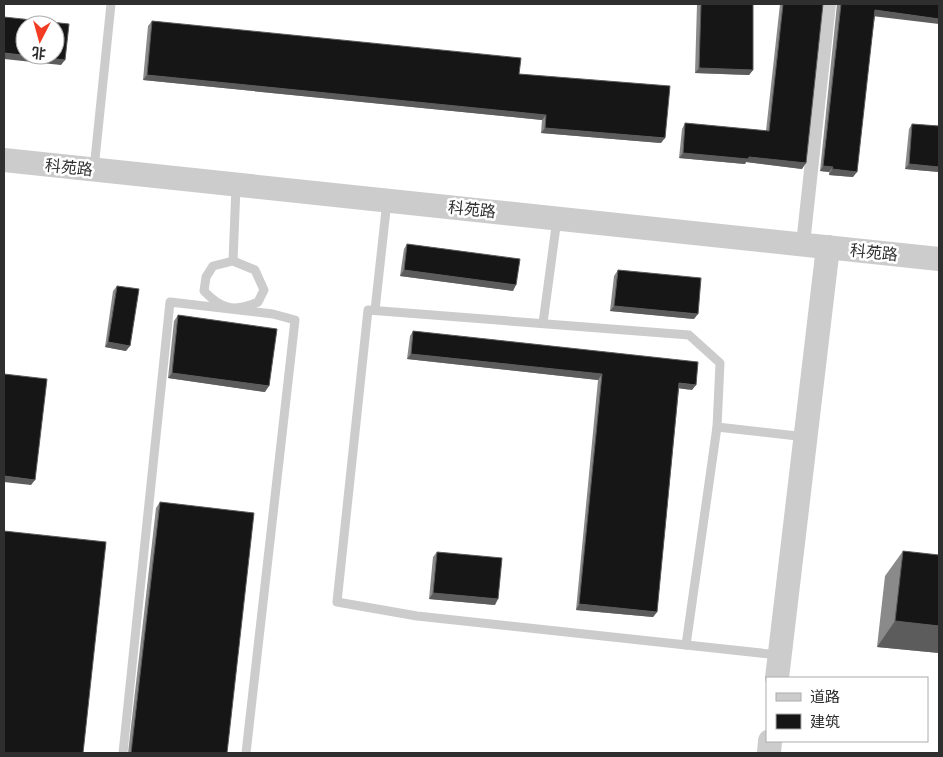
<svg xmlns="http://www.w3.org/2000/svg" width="943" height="757" viewBox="0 0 943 757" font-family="'PT Sans','Noto Sans SC',sans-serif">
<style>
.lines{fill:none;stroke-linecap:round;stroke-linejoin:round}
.service{stroke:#ccc;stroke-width:9}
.pedestrian{stroke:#ccc;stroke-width:14}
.tertiary{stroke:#ccc;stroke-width:24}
.wall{fill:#8a8a8a}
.shaded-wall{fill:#5c5c5c}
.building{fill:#161616;stroke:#5c5c5c;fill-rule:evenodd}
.labels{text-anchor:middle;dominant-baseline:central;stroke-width:5;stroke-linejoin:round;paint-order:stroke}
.street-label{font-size:16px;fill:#2f2f2f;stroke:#fff}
</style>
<rect width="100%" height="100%" fill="#fff"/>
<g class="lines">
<g class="service">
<path d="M 94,169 L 111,4"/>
<path d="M 233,261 L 255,270 L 264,290 L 258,302 C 235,312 222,310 204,291 L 206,277 L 213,266 Z"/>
<path d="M 233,261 L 236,187"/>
<path d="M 375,310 L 387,201"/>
<path d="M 543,323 L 557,219"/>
<path d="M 686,645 L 717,427"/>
<path d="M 779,655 L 417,616 L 337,602 L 368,310 L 689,335 L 720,363 L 717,427 L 806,437"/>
<path d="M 123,753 L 170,302 L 273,314 L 295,320 L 246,753"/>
</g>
<path class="pedestrian" d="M 803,244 L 829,4"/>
<g class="tertiary">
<path d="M 4,160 L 939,259"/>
<path d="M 777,678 L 828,247"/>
<path d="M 769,753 L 770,741"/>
</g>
</g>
<g class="wall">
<path d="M 697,4 L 753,4 L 753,70 L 749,75 L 695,73 Z"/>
<path d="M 780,4 L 823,4 L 802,169 L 746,162 L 745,164 L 679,158 L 682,129 L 685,123 L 766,131 Z"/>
<path d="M 837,4 L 939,4 L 875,16 L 853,177 L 829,175 L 829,172 L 820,171 Z"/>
<path d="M 152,21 L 519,74 L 661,143 L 541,133 L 542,120 L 143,80 L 148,26 Z"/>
<path d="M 912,124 L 939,126 L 939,172 L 905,169 L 909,129 Z"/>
<path d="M 407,244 L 513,291 L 400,276 L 404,249 Z"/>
<path d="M 618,270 L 694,319 L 610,311 L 614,276 Z"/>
<path d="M 117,286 L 126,351 L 105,347 L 113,291 Z"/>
<path d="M 178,315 L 265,392 L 168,378 L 174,321 Z"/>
<path d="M 413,331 L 692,390 L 679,388 L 657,612 L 653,617 L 576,610 L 598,380 L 407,359 L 410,336 Z"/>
<path d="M 160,502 L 227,753 L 128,753 L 156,508 Z"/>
<path d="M 903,551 L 939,653 L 877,647 L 885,576 Z"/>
<path d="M 437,552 L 495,605 L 429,599 L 433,557 Z"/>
</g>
<g class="shaded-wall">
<path d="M 875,10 L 939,19 L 939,24 L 872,16 Z"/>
<path d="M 4,53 L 65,60 L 61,65 L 4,59 Z"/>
<path d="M 699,68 L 753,70 L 749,75 L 695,73 Z"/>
<path d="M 147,75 L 546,115 L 542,120 L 143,80 Z"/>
<path d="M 545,128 L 665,138 L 661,143 L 541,133 Z"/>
<path d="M 683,153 L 749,157 L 806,163 L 802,169 L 746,162 L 745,164 L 679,158 Z"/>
<path d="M 909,164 L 939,167 L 939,172 L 905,169 Z"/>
<path d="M 823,166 L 833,167 L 829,172 L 820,171 Z"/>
<path d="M 832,169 L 857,172 L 853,177 L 829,175 Z"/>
<path d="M 404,270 L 516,285 L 513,291 L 400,276 Z"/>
<path d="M 614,306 L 698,314 L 694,319 L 610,311 Z"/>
<path d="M 108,342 L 130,346 L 126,351 L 105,347 Z"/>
<path d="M 411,354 L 602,374 L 598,380 L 407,359 Z"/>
<path d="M 172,373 L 269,386 L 265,392 L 168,378 Z"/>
<path d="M 679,383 L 696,385 L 692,390 L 676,388 Z"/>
<path d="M 4,476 L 35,480 L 31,485 L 4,482 Z"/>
<path d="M 433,593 L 498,599 L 495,605 L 429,599 Z"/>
<path d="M 579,604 L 657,612 L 653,617 L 576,610 Z"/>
<path d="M 895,621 L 939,626 L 939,653 L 877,647 Z"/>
</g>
<g class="building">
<path d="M 701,4 L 753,4 L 753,70 L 699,68 Z"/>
<path d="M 783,4 L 823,4 L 806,163 L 749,157 L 748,159 L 683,153 L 685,123 L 769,131 Z"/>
<path d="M 841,4 L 939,4 L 939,19 L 875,10 L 857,172 L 832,169 L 833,167 L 823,166 Z"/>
<path d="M 4,17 L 69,24 L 65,60 L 4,53 ZM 25,25 L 55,25 L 55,55 L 25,55 Z"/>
<path d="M 152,21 L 521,58 L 519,74 L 670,86 L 665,138 L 545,128 L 546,115 L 147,75 Z"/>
<path d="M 912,124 L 939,126 L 939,167 L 909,164 Z"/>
<path d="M 407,244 L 520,259 L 516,285 L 404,270 Z"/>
<path d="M 618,270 L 701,278 L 698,314 L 614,306 Z"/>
<path d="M 117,286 L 139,289 L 130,346 L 108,342 Z"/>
<path d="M 178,315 L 277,329 L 269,386 L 172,373 Z"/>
<path d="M 413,331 L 698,362 L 696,385 L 679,383 L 657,612 L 579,604 L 602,374 L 411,354 Z"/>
<path d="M 4,374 L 47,379 L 35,480 L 4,476 Z"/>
<path d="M 160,502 L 254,513 L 227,753 L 131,753 Z"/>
<path d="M 4,531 L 106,542 L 83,753 L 4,753 Z"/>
<path d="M 903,551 L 939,555 L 939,626 L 895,621 Z"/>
<path d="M 437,552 L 502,558 L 498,599 L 433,593 Z"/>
</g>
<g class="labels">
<g class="street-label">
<text transform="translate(69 167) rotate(6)">科苑路</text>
<text transform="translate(472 209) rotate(6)">科苑路</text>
<text transform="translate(874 252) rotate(6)">科苑路</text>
</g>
</g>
<rect width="943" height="757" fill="none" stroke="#2f2f2f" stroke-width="10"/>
<rect x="766" y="677" width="162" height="65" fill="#ffffff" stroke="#acacac"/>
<rect x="776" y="693" width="25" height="8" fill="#cccccc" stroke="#acacac"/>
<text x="810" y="702" font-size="15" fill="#2f2f2f">道路</text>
<rect x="776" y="714" width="25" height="15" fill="#161616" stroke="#acacac"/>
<text x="810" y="727" font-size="15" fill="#2f2f2f">建筑</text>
<g transform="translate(40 40) rotate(186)"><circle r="24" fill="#ffffff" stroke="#acacac"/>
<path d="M0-4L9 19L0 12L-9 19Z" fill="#f33c24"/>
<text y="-8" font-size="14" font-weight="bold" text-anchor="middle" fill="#2f2f2f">北</text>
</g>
</svg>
